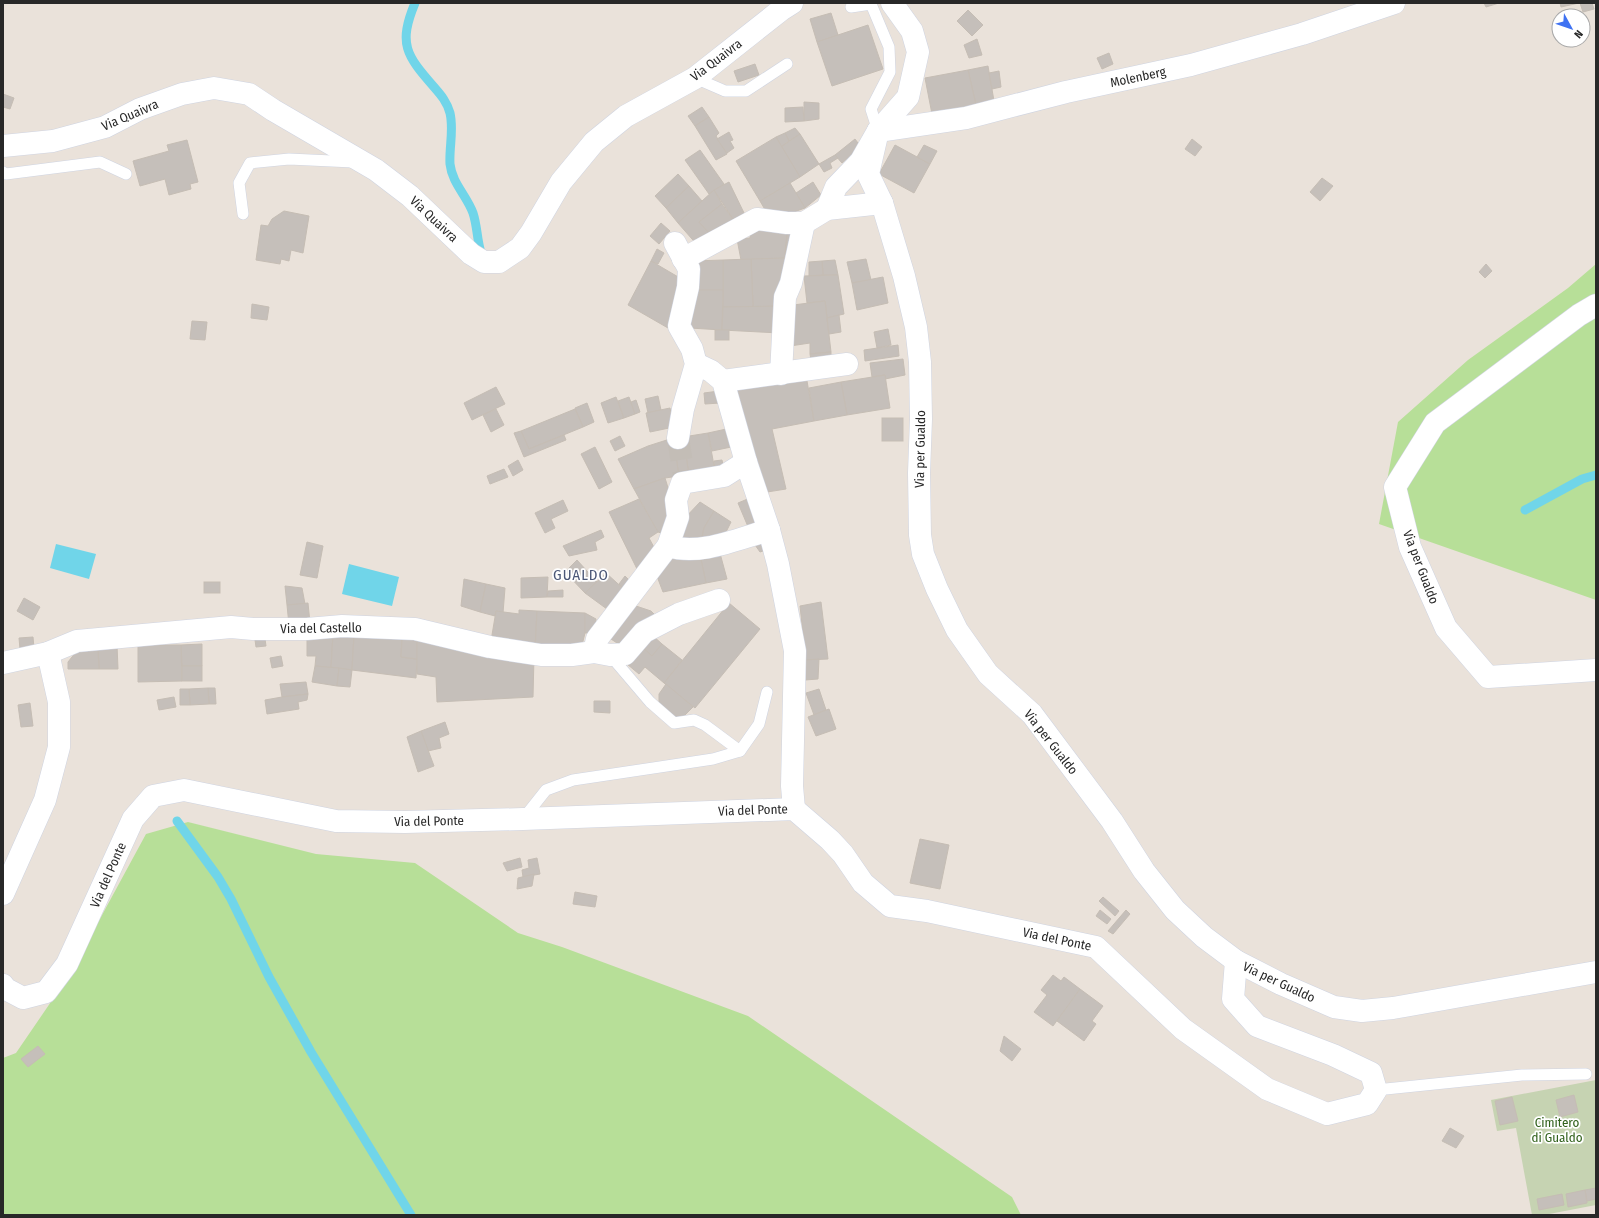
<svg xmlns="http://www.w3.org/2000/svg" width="1599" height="1218" viewBox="0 0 1599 1218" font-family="'Fira Sans Condensed',sans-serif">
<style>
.green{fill:#b7df98}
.cemetery{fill:#c6d3b2}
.water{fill:#70d5e9}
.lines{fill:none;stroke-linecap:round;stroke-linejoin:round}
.stream{stroke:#70d5e9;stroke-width:9}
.building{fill:#c5bfba;stroke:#c5bdb4}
.street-tunnel{stroke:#c3bdb6;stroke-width:22;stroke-dasharray:22 11;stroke-linecap:butt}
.lane-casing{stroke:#cfd4e1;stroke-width:12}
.street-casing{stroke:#cfd4e1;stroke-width:23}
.lane{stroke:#fff;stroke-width:11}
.street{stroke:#fff;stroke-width:22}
.labels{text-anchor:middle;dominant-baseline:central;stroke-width:3.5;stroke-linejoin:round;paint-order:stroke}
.street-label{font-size:13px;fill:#282828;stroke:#fff}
.park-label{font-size:13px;fill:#31611c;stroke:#fff}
.quarter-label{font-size:15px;letter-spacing:1px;fill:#4b5777;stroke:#fff}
</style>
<rect width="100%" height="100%" fill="#eae2da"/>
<g class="green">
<path d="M 1596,264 L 1596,600 L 1379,524 L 1398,422 L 1468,360 L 1568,288 Z"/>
<path d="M 188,822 L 316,854 L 415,863 L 518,933 L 562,947 L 748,1016 L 1012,1197 L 1021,1215 L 3,1215 L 3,1058 L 16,1053 L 70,974 L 146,834 Z"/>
</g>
<path class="cemetery" d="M 1596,1080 L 1596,1205 L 1544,1215 L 1532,1215 L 1516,1128 L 1497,1131 L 1491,1100 Z"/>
<g class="water">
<path d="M 56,544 L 96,554 L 89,579 L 50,568 Z"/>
<path d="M 349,564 L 399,577 L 392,606 L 342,594 Z"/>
</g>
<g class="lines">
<g class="stream">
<path d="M 415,3 C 398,44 406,55 434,87 C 441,95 447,102 450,113 C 454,130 449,147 450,164 C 452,183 467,196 473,213 C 477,225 477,238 480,249"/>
<path d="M 1525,510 L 1582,479 L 1596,475"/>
<path d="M 177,821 L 218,877 L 231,899 L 269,977 L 311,1052 L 411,1215"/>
</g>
</g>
<g class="building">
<path d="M 1484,3 L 1499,3 L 1486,7 Z"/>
<path d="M 1560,3 L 1579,3 L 1561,7 Z"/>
<path d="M 1580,3 L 1592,3 L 1594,9 L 1583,12 Z"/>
<path d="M 968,10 L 983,25 L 972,36 L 957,21 Z"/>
<path d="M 831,13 L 838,35 L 817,42 L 810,19 Z"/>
<path d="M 868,25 L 883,69 L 832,86 L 817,42 Z"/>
<path d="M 977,39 L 982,55 L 969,58 L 964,45 Z"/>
<path d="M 1109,53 L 1113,64 L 1102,69 L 1097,58 Z"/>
<path d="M 755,64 L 759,75 L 738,82 L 734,71 Z"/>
<path d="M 988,66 L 994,101 L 976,105 L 968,70 Z"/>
<path d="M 968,70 L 976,105 L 932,114 L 925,78 Z"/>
<path d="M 999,71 L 1001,87 L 992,89 L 989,73 Z"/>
<path d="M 3,94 L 14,98 L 10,109 L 3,107 Z"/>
<path d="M 804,102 L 819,103 L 819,119 L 804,121 Z"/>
<path d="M 702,107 L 709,117 L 695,126 L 688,116 Z"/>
<path d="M 803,107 L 804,121 L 785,122 L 785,108 Z"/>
<path d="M 709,117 L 719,133 L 716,136 L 727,154 L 716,160 L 695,126 Z"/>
<path d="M 795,128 L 800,134 L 789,141 L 785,133 Z"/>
<path d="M 729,132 L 733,140 L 730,141 L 734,148 L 727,153 L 717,139 Z"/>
<path d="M 785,133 L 789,141 L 781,147 L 776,137 Z"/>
<path d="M 800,134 L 819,164 L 800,177 L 781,147 Z"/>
<path d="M 776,137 L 800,177 L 760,201 L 736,161 Z"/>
<path d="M 855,139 L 861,147 L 842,163 L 835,155 Z"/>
<path d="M 1192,139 L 1202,147 L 1195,156 L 1185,149 Z"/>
<path d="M 187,140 L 198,182 L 190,184 L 191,189 L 169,195 L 165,179 L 140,186 L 133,161 L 169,151 L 167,145 Z"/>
<path d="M 895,145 L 930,164 L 914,193 L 879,174 Z"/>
<path d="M 924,145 L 937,151 L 930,164 L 917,157 Z"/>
<path d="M 700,150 L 724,184 L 709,194 L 685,160 Z"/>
<path d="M 835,155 L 838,158 L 830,163 L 832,168 L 824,172 L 819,164 Z"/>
<path d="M 678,174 L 689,186 L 666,208 L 655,196 Z"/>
<path d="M 1322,178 L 1333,186 L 1320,201 L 1310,192 Z"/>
<path d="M 729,182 L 745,215 L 735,222 L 714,190 Z"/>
<path d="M 813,182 L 821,195 L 805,208 L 796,193 Z"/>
<path d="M 790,183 L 805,208 L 771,220 L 760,201 Z"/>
<path d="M 689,186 L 702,201 L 678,223 L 666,208 Z"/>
<path d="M 714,190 L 722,204 L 699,222 L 713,237 L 699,247 L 678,223 Z"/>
<path d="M 722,204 L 735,222 L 713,237 L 699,222 Z"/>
<path d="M 284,211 L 309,216 L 303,253 L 291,250 L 289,261 L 281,259 L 280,264 L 256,260 L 261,225 L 268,226 L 272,219 Z"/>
<path d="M 661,223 L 670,231 L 659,244 L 650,236 Z"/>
<path d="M 751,229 L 787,234 L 785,258 L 741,260 L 737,239 L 750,238 Z"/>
<path d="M 787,234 L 797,235 L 796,255 L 785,254 Z"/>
<path d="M 657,249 L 664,253 L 658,264 L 651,261 Z"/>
<path d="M 785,258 L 781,306 L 753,307 L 751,259 Z"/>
<path d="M 751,259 L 753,307 L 723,307 L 723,260 Z"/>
<path d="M 866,259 L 871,280 L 852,283 L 847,262 Z"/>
<path d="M 723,260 L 723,290 L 692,290 L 694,261 Z"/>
<path d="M 835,260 L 838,275 L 823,275 L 822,261 Z"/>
<path d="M 651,261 L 685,281 L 668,328 L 628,305 Z"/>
<path d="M 822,261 L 823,275 L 809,276 L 809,262 Z"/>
<path d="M 1486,264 L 1492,271 L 1485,278 L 1479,272 Z"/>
<path d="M 838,275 L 844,314 L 827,318 L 825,301 L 807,303 L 804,276 Z"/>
<path d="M 883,277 L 888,303 L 857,310 L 852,283 Z"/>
<path d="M 692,290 L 723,290 L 722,330 L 690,328 Z"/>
<path d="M 825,301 L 831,352 L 810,354 L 810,343 L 790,346 L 785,306 Z"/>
<path d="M 252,304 L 269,307 L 267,320 L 251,318 Z"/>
<path d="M 781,306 L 779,333 L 722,330 L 723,307 Z"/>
<path d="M 839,315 L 841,332 L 829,334 L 827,318 Z"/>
<path d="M 192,321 L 207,322 L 205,340 L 190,339 Z"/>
<path d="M 888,329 L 891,345 L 877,348 L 874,332 Z"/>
<rect x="715" y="330" width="14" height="10"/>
<path d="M 898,345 L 899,356 L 865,361 L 864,350 Z"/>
<path d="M 831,352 L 831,361 L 812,366 L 810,354 Z"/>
<path d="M 903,359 L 905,375 L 885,379 L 885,375 L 872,377 L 870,363 Z"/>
<path d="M 885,375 L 890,408 L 847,415 L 841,382 Z"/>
<path d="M 807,381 L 814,421 L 772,429 L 786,489 L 761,493 L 734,389 Z"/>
<path d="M 841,382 L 847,415 L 814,421 L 809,388 Z"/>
<path d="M 496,387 L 505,404 L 472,420 L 464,403 Z"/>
<path d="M 719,391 L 720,403 L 705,404 L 704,393 Z"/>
<path d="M 658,396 L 661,410 L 648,413 L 645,399 Z"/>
<path d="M 616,397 L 624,418 L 608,423 L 601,403 Z"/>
<path d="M 629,397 L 635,414 L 624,418 L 618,401 Z"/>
<path d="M 636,400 L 640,412 L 635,414 L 631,402 Z"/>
<path d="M 587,403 L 594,422 L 583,427 L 575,408 Z"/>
<path d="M 670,408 L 674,427 L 650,432 L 646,413 Z"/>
<path d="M 496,409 L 504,425 L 491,432 L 483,415 Z"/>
<path d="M 575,409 L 583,427 L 529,449 L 521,431 Z"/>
<rect x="882" y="418" width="21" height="23"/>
<path d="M 731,428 L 736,446 L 712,451 L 708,433 Z"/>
<path d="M 521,431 L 529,449 L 564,435 L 566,440 L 524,457 L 514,433 Z"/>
<path d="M 708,433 L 715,471 L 689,475 L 683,437 Z"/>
<path d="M 620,436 L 625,446 L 615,451 L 610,441 Z"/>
<path d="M 683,437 L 689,475 L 679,476 L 673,438 Z"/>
<path d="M 673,438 L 679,476 L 665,478 L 634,489 L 618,459 L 648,446 Z"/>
<path d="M 595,447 L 612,482 L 599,489 L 581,454 Z"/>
<path d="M 518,460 L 523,470 L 513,476 L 508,466 Z"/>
<path d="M 722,460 L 724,470 L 715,471 L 714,461 Z"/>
<path d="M 504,469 L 508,477 L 490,484 L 487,476 Z"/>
<path d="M 665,478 L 669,491 L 667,535 L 658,532 L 634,489 Z"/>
<path d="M 750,498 L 761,524 L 749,529 L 738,503 Z"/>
<path d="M 639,499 L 658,532 L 649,538 L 657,553 L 639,573 L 609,512 Z"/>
<path d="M 563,500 L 568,511 L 551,519 L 555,528 L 545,533 L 535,513 Z"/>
<path d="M 700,502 L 714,511 L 704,528 L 700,546 L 675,538 L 684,519 Z"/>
<path d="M 714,511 L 731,522 L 721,542 L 700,546 L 704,528 Z"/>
<path d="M 601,530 L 604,537 L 595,542 L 597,550 L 569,556 L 563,546 Z"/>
<path d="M 765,538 L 769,549 L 760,552 L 753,542 Z"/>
<path d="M 307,542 L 323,546 L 317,578 L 300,575 Z"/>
<path d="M 718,546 L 727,579 L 706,583 L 699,550 Z"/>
<path d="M 699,550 L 706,583 L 663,592 L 655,571 L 663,560 Z"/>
<path d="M 577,560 L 597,582 L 585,593 L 565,572 Z"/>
<path d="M 606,573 L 627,592 L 611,612 L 585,593 Z"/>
<path d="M 625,576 L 633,584 L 627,592 L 619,584 Z"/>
<path d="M 548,577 L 547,597 L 521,598 L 521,578 Z"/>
<path d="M 464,579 L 486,584 L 480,612 L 461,606 Z"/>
<rect x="204" y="582" width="16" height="11"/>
<path d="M 486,584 L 505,588 L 503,613 L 496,611 L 495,616 L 480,612 Z"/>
<path d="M 285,586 L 302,588 L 305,604 L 287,605 Z"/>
<path d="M 563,590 L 563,597 L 547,597 L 548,591 Z"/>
<path d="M 24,598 L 40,607 L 33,620 L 17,611 Z"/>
<path d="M 821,602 L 828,659 L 806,660 L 800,606 Z"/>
<path d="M 308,603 L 310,623 L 289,625 L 287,605 Z"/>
<path d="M 729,603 L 760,629 L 695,708 L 664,683 Z"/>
<path d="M 630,604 L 651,611 L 656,616 L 623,647 L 605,635 Z"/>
<path d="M 519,610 L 537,611 L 535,650 L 491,641 L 496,611 L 519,614 Z"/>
<path d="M 537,611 L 585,613 L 585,633 L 582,645 L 535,650 Z"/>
<path d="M 585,613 L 596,619 L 594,633 L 585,633 Z"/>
<path d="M 307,634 L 333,634 L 331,668 L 315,666 L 316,656 L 307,656 Z"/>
<path d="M 333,634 L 354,635 L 352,670 L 331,668 Z"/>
<path d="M 354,635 L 402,639 L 401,657 L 417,659 L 416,678 L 352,670 Z"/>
<path d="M 652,635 L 662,644 L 652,656 L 642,647 Z"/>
<path d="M 33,637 L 34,648 L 20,649 L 19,638 Z"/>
<path d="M 265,639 L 266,646 L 256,647 L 255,640 Z"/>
<path d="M 402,639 L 417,641 L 417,659 L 401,657 Z"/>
<path d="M 417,641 L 534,656 L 533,697 L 437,702 L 436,677 L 417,674 Z"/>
<path d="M 202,644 L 202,666 L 182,666 L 181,645 Z"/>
<path d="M 662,644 L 682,660 L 664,683 L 645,667 L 639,674 L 627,664 L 642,647 L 652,656 Z"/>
<path d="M 117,645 L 118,669 L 99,669 L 98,646 Z"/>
<path d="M 138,645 L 181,645 L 182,681 L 138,682 Z"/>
<path d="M 98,650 L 99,669 L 68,669 L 68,662 L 76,652 Z"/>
<path d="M 281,656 L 283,666 L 272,668 L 270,658 Z"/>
<path d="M 819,659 L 818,679 L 805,680 L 806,660 Z"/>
<rect x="182" y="666" width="20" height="15"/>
<path d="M 315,666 L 339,668 L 337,686 L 312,682 Z"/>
<path d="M 339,668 L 352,670 L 350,687 L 337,686 Z"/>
<path d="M 306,682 L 308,694 L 282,697 L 280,684 Z"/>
<path d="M 666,684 L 693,707 L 684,716 L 676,717 L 671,716 L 659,705 L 659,694 Z"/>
<path d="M 208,688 L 215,688 L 216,704 L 209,704 Z"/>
<path d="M 208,688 L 209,704 L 190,705 L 189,689 Z"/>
<path d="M 180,689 L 189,689 L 190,705 L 180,705 Z"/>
<path d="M 819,689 L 826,710 L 814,715 L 806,693 Z"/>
<path d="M 308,694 L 307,700 L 298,702 L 299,709 L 267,714 L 265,700 L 282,697 Z"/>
<path d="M 174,697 L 176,707 L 159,710 L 157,700 Z"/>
<path d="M 594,701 L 610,701 L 610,713 L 594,712 Z"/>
<path d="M 30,703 L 33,726 L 21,727 L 18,705 Z"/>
<path d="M 829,709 L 836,729 L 816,736 L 808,717 Z"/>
<path d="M 445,722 L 449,734 L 439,738 L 441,748 L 428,751 L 421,731 Z"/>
<path d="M 421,731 L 434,766 L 418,772 L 407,737 Z"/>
<path d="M 920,839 L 949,845 L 940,889 L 910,883 Z"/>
<path d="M 520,858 L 522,867 L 507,871 L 503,863 Z"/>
<path d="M 537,858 L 540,874 L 523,877 L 522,870 L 529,868 L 528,860 Z"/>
<path d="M 534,874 L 532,886 L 517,889 L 518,878 Z"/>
<path d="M 575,892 L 597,896 L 595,907 L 573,904 Z"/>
<path d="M 1103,897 L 1119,911 L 1115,916 L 1099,901 Z"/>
<path d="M 1100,910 L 1111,919 L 1107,924 L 1096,916 Z"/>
<path d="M 1126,910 L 1130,914 L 1113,934 L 1108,931 Z"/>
<path d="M 1053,975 L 1061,981 L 1064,977 L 1080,989 L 1053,1026 L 1034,1012 L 1047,995 L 1041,990 Z"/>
<path d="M 1080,989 L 1103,1006 L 1092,1021 L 1096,1024 L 1084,1041 L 1057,1021 Z"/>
<path d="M 1004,1036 L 1021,1049 L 1012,1061 L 1000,1051 Z"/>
<path d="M 38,1046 L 45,1054 L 28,1067 L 21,1059 Z"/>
<path d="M 1574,1095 L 1578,1112 L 1560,1117 L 1556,1100 Z"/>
<path d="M 1512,1097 L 1518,1121 L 1500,1125 L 1495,1101 Z"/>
<path d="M 1450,1128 L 1464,1136 L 1456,1148 L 1442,1141 Z"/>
<path d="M 1596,1188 L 1596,1199 L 1587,1201 L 1585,1190 Z"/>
<path d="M 1585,1190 L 1587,1203 L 1568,1207 L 1566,1194 Z"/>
<path d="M 1562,1194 L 1564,1205 L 1539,1210 L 1537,1199 Z"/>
</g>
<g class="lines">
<path class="street-tunnel" d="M 678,438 L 684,475"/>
<g class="lane-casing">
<g id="lane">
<path d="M 851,7 L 871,4 L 889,47 L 890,72 L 871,109 L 878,131"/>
<path d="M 695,78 L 725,91 L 746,91 L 787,64"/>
<path d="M 3,172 L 6,174 L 100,162 L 126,174"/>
<path d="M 243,214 L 239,183 L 250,163 L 289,159 L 353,162"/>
<path d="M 610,655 L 650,702 L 674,723 L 694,720 L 705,725 L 740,751"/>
<path d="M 523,819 L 546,790 L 573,780 L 713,759 L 740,751 L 759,724 L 767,692"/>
<path d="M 1376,1090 L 1522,1075 L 1586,1074"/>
</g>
</g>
<g class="street-casing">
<g id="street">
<path d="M 1394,3 L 1302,34 L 1191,65 L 1066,92 L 966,118 L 878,131 L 868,174 L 882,203 L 904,276 L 916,327 L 920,362 L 921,419 L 919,473 L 920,535 L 923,554 L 937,589 L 957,630 L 988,674 L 1032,714 L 1112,821 L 1144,871 L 1175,910 L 1204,937 L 1236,961 L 1281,984 L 1334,1007 L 1362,1011 L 1393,1008 L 1596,972"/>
<path d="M 3,146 L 53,141 L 105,127 L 140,109 L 182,94 L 214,88 L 249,94 L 273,110 L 376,170 L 410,196 L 471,254 L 484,262 L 499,262 L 520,248 L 531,233 L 561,182 L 594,142 L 626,116 L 695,78 L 781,10 L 792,3"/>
<path d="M 827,209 L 836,187 L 861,161 L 878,131 L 908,97 L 918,52 L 912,31 L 892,3"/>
<path d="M 675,243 L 689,269 L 688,287 L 679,326 L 692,349 L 696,364 L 683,409 L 678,438"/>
<path d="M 683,259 L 757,219 L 787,223 L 804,223 L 827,209 L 882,203"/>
<path d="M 1596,305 L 1579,315 L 1435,423 L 1395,487 L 1410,547 L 1446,628 L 1488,677 L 1596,670"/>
<path d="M 696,364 L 711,371 L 723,381 L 746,462 L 769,530 L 778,564 L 795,651 L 792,786 L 794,809"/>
<path d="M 781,374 L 785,297 L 791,283 L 804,223"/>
<path d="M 723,381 L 847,364"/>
<path d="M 668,546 C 700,556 737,539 769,530"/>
<path d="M 594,652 L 597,639 L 668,546 L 678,517 L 676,500 L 682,483 L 724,476 L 746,462"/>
<path d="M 3,663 L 48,653 L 77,641 L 231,627 L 253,629 L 307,629 L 342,626 L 415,629 L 490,647 L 541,655 L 572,655 L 594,652 L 610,655 L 625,654 L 644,632 L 679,614 L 719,600"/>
<path d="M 3,894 L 45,800 L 59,747 L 59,702 L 48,653"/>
<path d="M 3,985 L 6,989 L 23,998 L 46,992 L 67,964 L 133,819 L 153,796 L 184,790 L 336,821 L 405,822 L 523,819 L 794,809 L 830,840 L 843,854 L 863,883 L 890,906 L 927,911 L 1096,947 L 1183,1029 L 1267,1089 L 1327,1114 L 1367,1104 L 1376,1090 L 1371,1073 L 1333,1055 L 1257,1026 L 1233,999 L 1236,961"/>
</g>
</g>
<use href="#lane" class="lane"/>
<use href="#street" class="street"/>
</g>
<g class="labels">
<g class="street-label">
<text transform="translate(716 60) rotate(-37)">Via Quaivra</text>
<text transform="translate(1138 77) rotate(-12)">Molenberg</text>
<text transform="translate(130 115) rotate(-23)">Via Quaivra</text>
<text transform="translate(434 219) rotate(43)">Via Quaivra</text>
<text transform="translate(920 449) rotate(-89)">Via per Gualdo</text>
<text transform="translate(1421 567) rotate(69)">Via per Gualdo</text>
<text transform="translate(321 628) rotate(-1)">Via del Castello</text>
<text transform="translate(1051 742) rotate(52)">Via per Gualdo</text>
<text transform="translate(753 810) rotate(-2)">Via del Ponte</text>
<text transform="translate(429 821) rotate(-1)">Via del Ponte</text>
<text transform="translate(108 875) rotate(-66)">Via del Ponte</text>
<text transform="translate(1057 939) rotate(12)">Via del Ponte</text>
<text transform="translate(1279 982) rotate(25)">Via per Gualdo</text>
</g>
<g class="park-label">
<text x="1557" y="1122">Cimitero<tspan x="1557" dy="15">di Gualdo</tspan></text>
</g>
<g class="quarter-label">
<text x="581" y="575">GUALDO</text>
</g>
</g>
<rect width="1599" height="1218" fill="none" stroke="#282828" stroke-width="8"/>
<g transform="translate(1571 28) rotate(130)"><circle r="19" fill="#ffffff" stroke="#a9a9a9"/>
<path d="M0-3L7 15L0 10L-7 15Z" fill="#3f72f2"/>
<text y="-6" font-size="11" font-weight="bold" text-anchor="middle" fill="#282828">N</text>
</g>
</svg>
